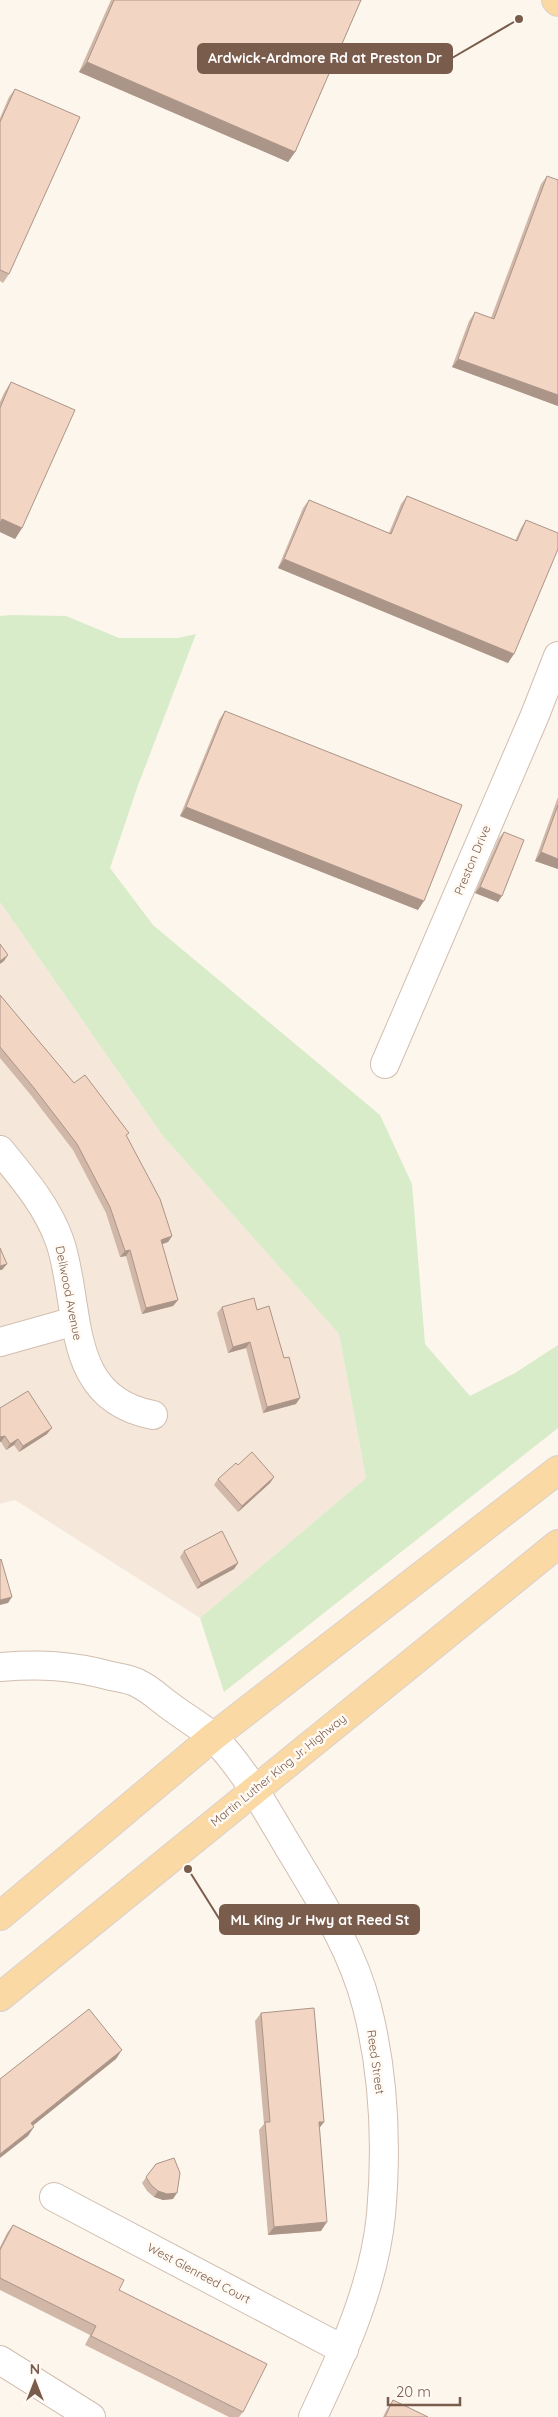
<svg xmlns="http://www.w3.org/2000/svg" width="558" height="2417" viewBox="0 0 558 2417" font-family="Quicksand,sans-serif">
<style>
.residential{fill:#f5e8da}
.green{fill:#d8ecc9}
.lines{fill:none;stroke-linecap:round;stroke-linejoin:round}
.minor-casing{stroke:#d1beb0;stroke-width:30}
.major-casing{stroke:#dad1cd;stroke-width:30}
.minor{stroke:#fff;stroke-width:28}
.major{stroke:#fbd9a5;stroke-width:28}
.wall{fill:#d1b7a8}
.shaded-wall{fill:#aa9588}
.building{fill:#f3d5c3;stroke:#aa9588}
.labels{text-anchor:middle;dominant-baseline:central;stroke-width:5;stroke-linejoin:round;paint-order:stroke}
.street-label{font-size:12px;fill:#7a5c4d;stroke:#fffaf3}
.leader{fill:none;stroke:#7a5c4d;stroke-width:2}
.callout-dot{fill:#7a5c4d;stroke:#fffaf3;stroke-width:2}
.callout{fill:#7a5c4d;stroke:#7a5c4d;stroke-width:2}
.callout-label{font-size:14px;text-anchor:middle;font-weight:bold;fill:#fff}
</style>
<rect width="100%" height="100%" fill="#fdf6ec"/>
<path class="residential" d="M 0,902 L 163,1136 L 339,1334 L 366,1478 L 200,1618 L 15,1500 L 0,1504 Z"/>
<path class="green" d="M 12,615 L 66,616 L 119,638 L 178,638 L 196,634 L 137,788 L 110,868 L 153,925 L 380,1115 L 412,1184 L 425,1344 L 470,1396 L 515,1373 L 558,1345 L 558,1428 L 224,1692 L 200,1618 L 366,1478 L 339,1334 L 163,1136 L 0,902 L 0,616 Z"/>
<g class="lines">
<g class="minor-casing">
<g id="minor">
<path d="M 385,1064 L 535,715 L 558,656"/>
<path d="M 0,1150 C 23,1178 48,1207 60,1242 C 82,1308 63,1398 153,1415"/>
<path d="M 0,1342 L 75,1321"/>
<path d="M 0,1667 C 40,1664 71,1665 111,1676 C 120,1678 131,1679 139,1684 C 150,1689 160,1699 170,1706 C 184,1717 201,1726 214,1738 C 244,1769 266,1809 288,1846 C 319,1898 352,1948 367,2007 C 384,2074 387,2147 381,2215 C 374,2286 343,2353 313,2417"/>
<path d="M 54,2197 L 344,2350"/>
<path d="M 0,2360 L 91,2417"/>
</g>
</g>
<g class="major-casing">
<g id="major">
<path d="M 556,0 L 558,2"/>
<path d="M 0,1916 L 213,1737 L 558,1470"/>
<path d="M 0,1997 L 558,1544"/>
</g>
</g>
<use href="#minor" class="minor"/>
<use href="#major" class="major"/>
</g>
<g class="wall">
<path d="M 111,0 L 361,0 L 295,152 L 288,162 L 79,72 Z"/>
<path d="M 15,89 L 9,274 L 3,283 L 0,281 L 0,118 L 9,97 Z"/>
<path d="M 547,176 L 558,406 L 452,367 L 469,321 L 475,312 L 491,318 L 541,184 Z"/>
<path d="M 11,382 L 22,528 L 15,539 L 0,532 L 0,402 L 4,393 Z"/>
<path d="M 407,496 L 515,541 L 521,528 L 526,520 L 508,663 L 278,568 L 303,508 L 309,500 L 389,533 L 401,504 Z"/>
<path d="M 225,711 L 418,910 L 180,816 L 219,720 Z"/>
<path d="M 558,797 L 558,869 L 535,861 Z"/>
<path d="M 504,832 L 498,902 L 475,893 L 499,838 Z"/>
<path d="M 0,995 L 74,1083 L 127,1137 L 172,1236 L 168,1242 L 162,1244 L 178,1300 L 173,1306 L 142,1314 L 126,1256 L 120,1257 L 106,1213 L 73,1150 L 30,1094 L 0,1058 Z"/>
<path d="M 222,1307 L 257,1310 L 296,1404 L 263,1413 L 246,1348 L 228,1353 L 217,1313 Z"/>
<path d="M 0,1408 L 47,1434 L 19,1452 L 14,1445 L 6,1450 L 1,1442 Z"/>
<path d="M 274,1477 L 270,1483 L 238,1512 L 214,1485 L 218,1479 Z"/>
<path d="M 184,1551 L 238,1563 L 234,1569 L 197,1589 L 180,1557 Z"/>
<path d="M 261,2013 L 319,2128 L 321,2231 L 268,2235 L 259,2130 L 264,2124 L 255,2021 Z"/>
<path d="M 156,2164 L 173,2199 L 163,2200 L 154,2197 L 147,2191 L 142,2183 Z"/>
<path d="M 13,2225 L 119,2290 L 243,2412 L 239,2417 L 229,2417 L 85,2345 L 90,2335 L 0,2290 L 0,2247 L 7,2233 Z"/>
<path d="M 393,2400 L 428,2417 L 383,2417 L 387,2409 Z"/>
</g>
<g class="shaded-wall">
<path d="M 87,62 L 295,152 L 288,162 L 79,72 Z"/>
<path d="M 458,359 L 558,395 L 558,406 L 452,367 Z"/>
<path d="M 2,519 L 22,528 L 15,539 L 0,532 L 0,522 Z"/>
<path d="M 284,559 L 514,654 L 508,663 L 278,568 Z"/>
<path d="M 186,807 L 424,901 L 418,910 L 180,816 Z"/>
<path d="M 541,852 L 558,859 L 558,869 L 535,861 Z"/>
<path d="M 480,887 L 502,896 L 498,902 L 475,893 Z"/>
<path d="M 8,955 L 4,961 L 0,964 L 0,961 Z"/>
<path d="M 172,1236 L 168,1242 L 157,1246 L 161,1240 Z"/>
<path d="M 130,1250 L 126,1256 L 120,1257 L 125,1251 Z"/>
<path d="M 7,1264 L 2,1270 L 0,1270 L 0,1266 Z"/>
<path d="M 178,1300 L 173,1306 L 142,1314 L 146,1308 Z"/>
<path d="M 250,1342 L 246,1348 L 228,1353 L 233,1347 Z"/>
<path d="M 300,1398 L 296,1404 L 263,1413 L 267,1407 Z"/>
<path d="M 52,1428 L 47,1434 L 19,1452 L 23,1446 Z"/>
<path d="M 5,1436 L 1,1442 L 0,1442 L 0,1437 Z"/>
<path d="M 18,1439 L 14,1445 L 6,1450 L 10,1444 Z"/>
<path d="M 274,1477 L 270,1483 L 238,1512 L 242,1506 Z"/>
<path d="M 238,1563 L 234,1569 L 197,1589 L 201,1583 Z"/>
<path d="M 12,1597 L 8,1603 L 0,1605 L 0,1600 Z"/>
<path d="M 122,2050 L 116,2059 L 25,2132 L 31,2123 Z"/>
<path d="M 319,2122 L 324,2122 L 318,2130 Z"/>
<path d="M 34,2127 L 28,2136 L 0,2158 L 0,2154 Z"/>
<path d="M 158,2191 L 177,2193 L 173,2199 L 163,2200 L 154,2197 Z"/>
<path d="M 327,2222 L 321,2231 L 268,2235 L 274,2227 Z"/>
</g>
<g class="building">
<path d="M 114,0 L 361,0 L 295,152 L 87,62 Z"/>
<path d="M 15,89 L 80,117 L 9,274 L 0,270 L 0,122 Z"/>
<path d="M 547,176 L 558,180 L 558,395 L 458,359 L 475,312 L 494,319 Z"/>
<path d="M 11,382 L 75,410 L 22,528 L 2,519 L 0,523 L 0,408 Z"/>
<path d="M 407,496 L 517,541 L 526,520 L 558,533 L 558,549 L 514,654 L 284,559 L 309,500 L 391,534 Z"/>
<path d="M 225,711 L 462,805 L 424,901 L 186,807 Z"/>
<path d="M 558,805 L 558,859 L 541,852 Z"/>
<path d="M 504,832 L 524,840 L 502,896 L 480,887 Z"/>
<path d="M 0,944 L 8,955 L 0,961 Z"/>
<path d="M 0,995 L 74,1083 L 85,1075 L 129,1133 L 126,1135 L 160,1199 L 172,1236 L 161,1240 L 178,1300 L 146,1308 L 130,1250 L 125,1251 L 110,1207 L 77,1144 L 34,1088 L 0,1047 Z"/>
<path d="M 0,1248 L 7,1264 L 0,1266 Z"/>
<path d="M 254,1298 L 257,1310 L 269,1306 L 284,1358 L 289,1357 L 300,1398 L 267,1407 L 250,1342 L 233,1347 L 222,1307 Z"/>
<path d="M 28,1391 L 52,1428 L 23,1446 L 18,1439 L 10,1444 L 5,1436 L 0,1437 L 0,1408 Z"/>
<path d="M 252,1452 L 274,1477 L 242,1506 L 218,1479 L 236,1463 L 238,1465 Z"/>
<path d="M 222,1531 L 238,1563 L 201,1583 L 184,1551 Z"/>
<path d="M 1,1559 L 12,1597 L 0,1600 L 0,1560 Z"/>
<path d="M 314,2008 L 324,2122 L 319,2122 L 327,2222 L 274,2227 L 265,2122 L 270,2122 L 261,2013 Z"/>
<path d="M 89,2009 L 122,2050 L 31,2123 L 34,2127 L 0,2154 L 0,2079 Z"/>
<path d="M 174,2158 L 180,2173 L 177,2193 L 167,2194 L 158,2191 L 151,2185 L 146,2177 L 156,2164 Z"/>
<path d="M 13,2225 L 124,2280 L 119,2290 L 267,2364 L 243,2412 L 91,2336 L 96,2326 L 0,2278 L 0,2250 Z"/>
<path d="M 393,2400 L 428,2417 L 385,2417 Z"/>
</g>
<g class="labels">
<g class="street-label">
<text transform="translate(472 860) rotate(-67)">Preston Drive</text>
<text transform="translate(69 1293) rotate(79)">Dellwood Avenue</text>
<text transform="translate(278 1770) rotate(-39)">Martin Luther King Jr. Highway</text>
<text transform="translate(376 2062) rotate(82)">Reed Street</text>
<text transform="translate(199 2273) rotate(28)">West Glenreed Court</text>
</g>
</g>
<path class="leader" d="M519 19L452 58M188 1869L220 1920"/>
<g class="callout-dot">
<circle cx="519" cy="19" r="5"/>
<circle cx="188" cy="1869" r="5"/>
</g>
<g class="callout">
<rect x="198" y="44" width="254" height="29" rx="5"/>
<rect x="220" y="1905" width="199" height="29" rx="5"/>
</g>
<g class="callout-label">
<text x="325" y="63">Ardwick-Ardmore Rd at Preston Dr</text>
<text x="320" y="1925">ML King Jr Hwy at Reed St</text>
</g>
<g transform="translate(35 2382)" stroke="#fffaf3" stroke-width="4" paint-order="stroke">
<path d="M0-4L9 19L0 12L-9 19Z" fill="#7a5c4d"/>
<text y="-8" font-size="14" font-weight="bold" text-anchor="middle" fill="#7a5c4d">N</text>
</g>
<path d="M388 2397v8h72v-8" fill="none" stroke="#7a5c4d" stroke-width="2.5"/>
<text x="396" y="2397" font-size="15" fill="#7a5c4d" stroke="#fffaf3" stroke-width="4" paint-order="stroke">20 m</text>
</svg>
